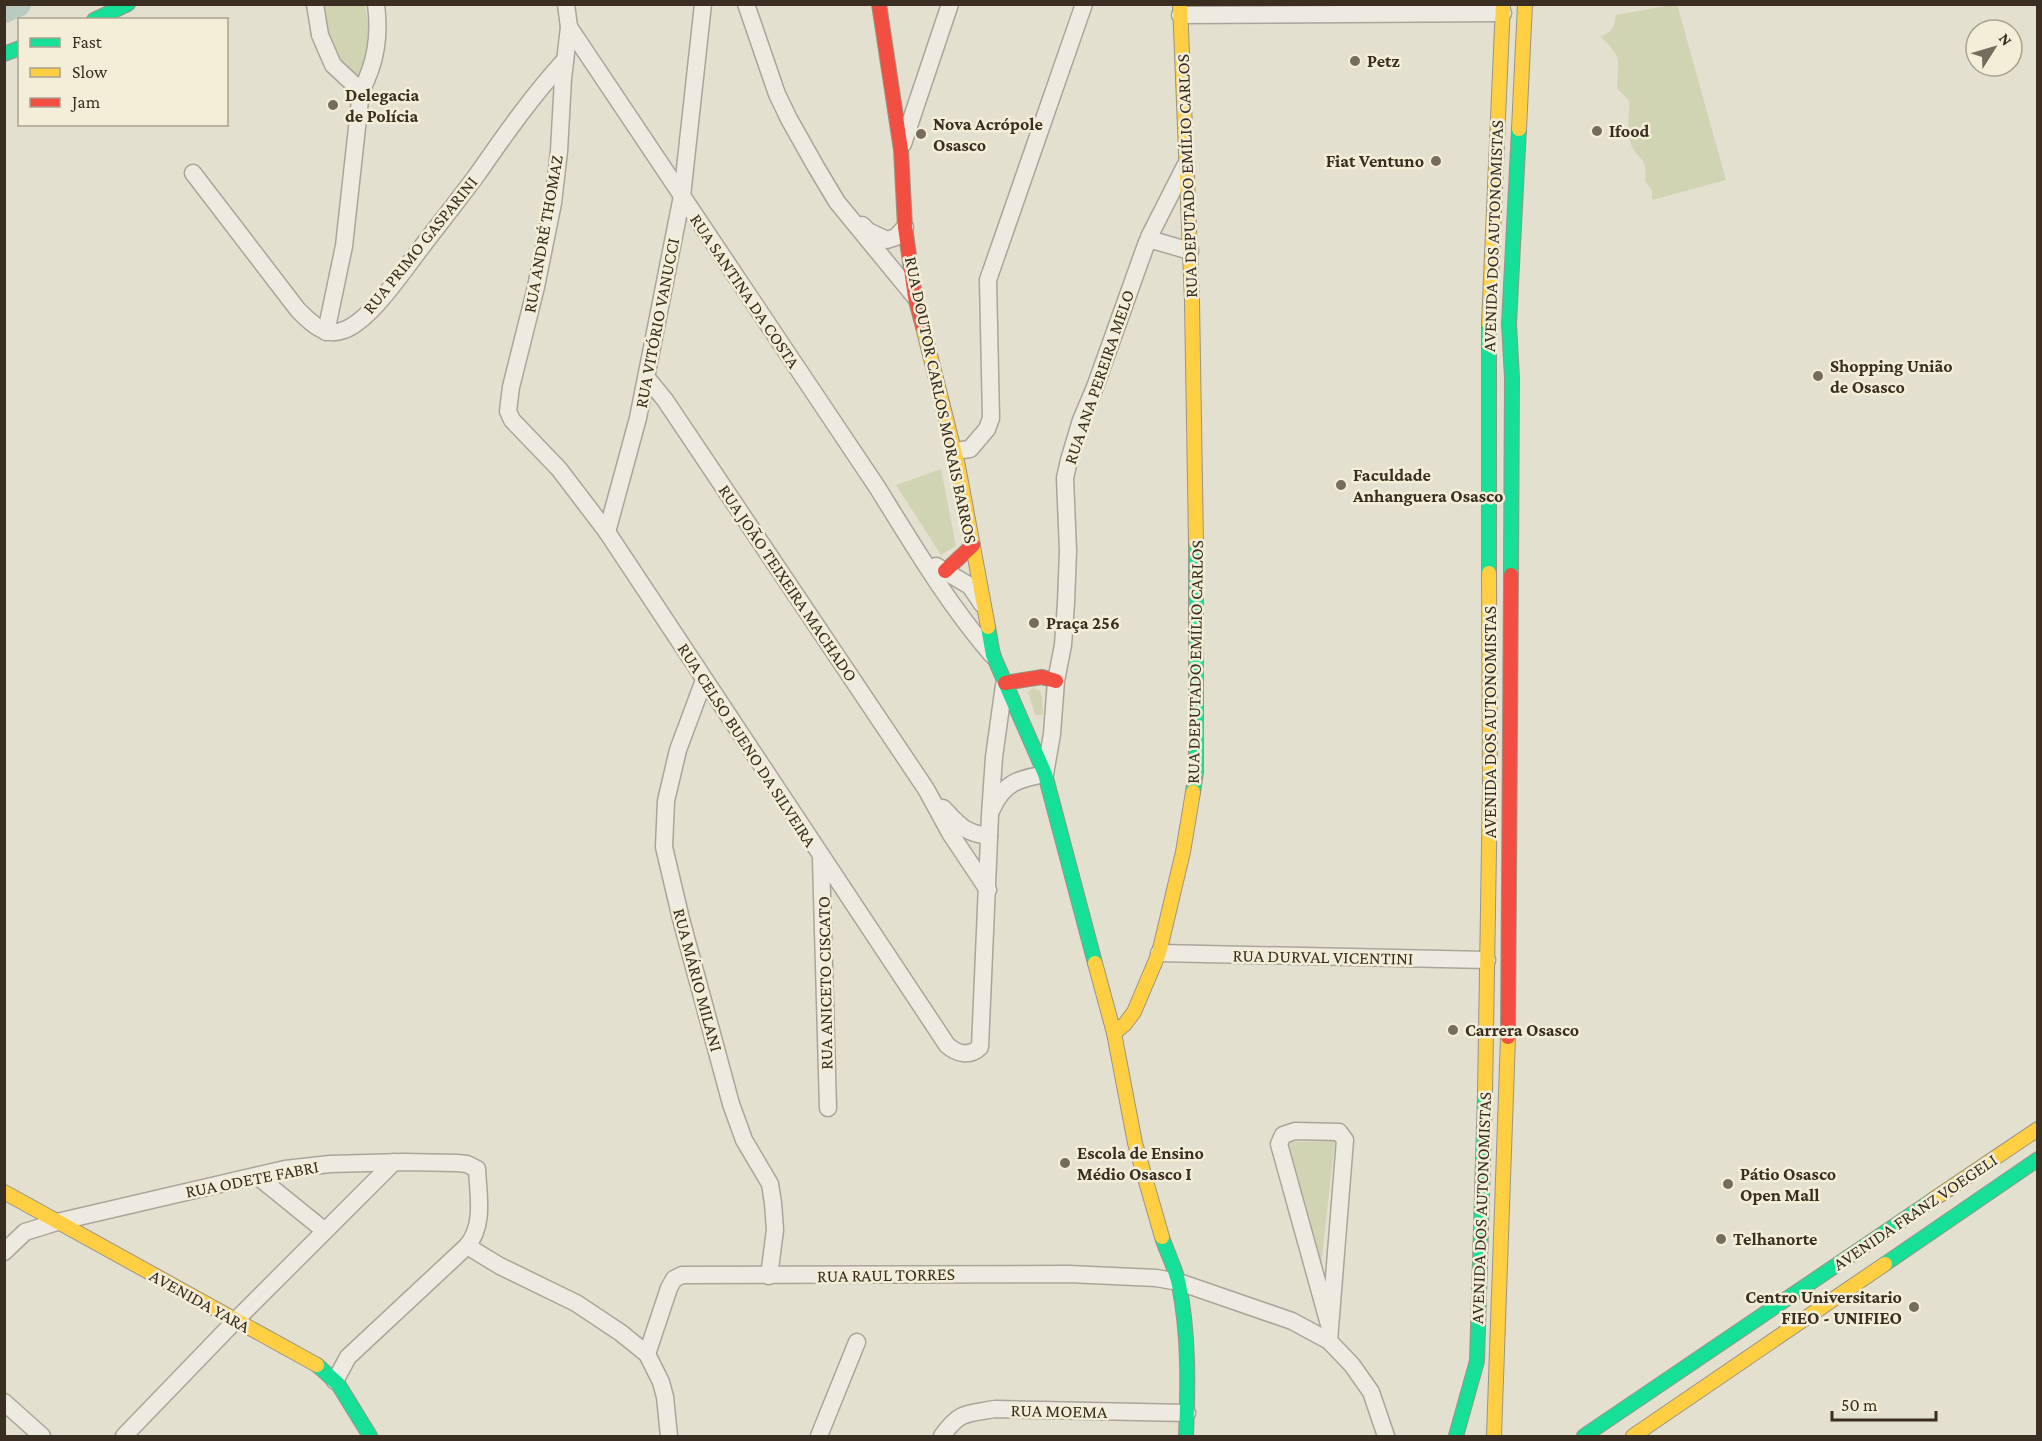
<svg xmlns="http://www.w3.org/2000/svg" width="2042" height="1441" viewBox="0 0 2042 1441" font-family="'Crimson Pro',serif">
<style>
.green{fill:#d1d4b3}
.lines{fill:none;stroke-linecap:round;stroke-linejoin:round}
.river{stroke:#bbcac1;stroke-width:26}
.street-casing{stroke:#aaa599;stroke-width:19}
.fast-casing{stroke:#9a9488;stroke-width:16}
.slow-casing{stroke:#9a9488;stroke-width:16}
.jam-casing{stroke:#9a9488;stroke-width:16}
.street{stroke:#eceae1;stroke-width:16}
.fast{stroke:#16e098;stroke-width:14}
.slow{stroke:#ffcf43;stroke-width:14}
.jam{stroke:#f24e42;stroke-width:14}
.poi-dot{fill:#756c5e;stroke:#f4eed8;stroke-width:2}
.labels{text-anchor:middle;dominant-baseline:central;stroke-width:5;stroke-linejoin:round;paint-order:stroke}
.poi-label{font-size:18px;font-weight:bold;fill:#392e21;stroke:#f4eed8;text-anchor:start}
.street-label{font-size:18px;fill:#392e21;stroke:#f4eed8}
</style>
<rect width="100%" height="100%" fill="#e4e0d0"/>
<g class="green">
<path d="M 1677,4 L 1726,180 L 1652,200 L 1652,190 L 1645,181 C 1649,155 1635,160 1630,141 C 1626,129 1630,114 1629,101 L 1617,88 C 1618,58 1623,58 1600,36 C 1612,34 1615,25 1616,15 Z"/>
<path d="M 320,5 L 365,5 L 371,46 L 362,77 C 331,66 328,33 320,5 Z"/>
<path d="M 941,469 L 956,546 L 941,555 L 896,485 Z"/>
<path d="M 1033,688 L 1040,691 L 1042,697 L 1043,715 L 1035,715 L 1028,692 Z"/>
<path d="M 1335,1141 L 1320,1275 L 1286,1142 Z"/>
</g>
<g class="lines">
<path class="river" d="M 4,10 L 18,4"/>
<g class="street-casing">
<g id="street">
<path d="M 315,4 L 320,35 L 333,65 L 361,91"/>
<path d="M 566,4 L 569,27 L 563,79 L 559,151 L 553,203 L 536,287 L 511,387 L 508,411 L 512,420 L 559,469 L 607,532 L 947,1045 C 957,1054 970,1057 980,1047 L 990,815 L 994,757 L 1004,685"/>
<path d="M 746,4 L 777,94 L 789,119 L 816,167 L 837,202 L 915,297"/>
<path d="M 1180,15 L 1503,13"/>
<path d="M 569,27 L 877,487 C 913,545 948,604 992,655"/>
<path d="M 903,144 L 950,4"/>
<path d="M 193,173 L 298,310 C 310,322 325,338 344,330 C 371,320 403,271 421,248 C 440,223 460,198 479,172 C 506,133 533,95 565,60"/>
<path d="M 862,225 L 868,231 L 887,240 L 896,237 L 905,227"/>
<path d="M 1149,240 L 1149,237 L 1185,166"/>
<path d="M 326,332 L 344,246 L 361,91 C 376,63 380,36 376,4"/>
<path d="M 647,378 L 665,400 L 926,789 L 950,833 L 988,890"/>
<path d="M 954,451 L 970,449 L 987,429 L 991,418 L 988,280 L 1084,4"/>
<path d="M 607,532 L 638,418 L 682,196 L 703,4"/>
<path d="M 936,566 L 970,586 L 982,604"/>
<path d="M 704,680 L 678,750 L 666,801 L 664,847 L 681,919 L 731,1104 L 744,1140 L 770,1184 L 773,1203 L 775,1230 L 769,1276"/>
<path d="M 943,808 C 959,825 964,833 989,836"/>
<path d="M 992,809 C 1004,782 1019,779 1045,774 L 1052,734 L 1056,681 L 1063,645 L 1066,603 L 1068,551 L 1065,478 L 1069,460 L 1081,420 L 1095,387 L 1147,242 L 1152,240 L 1190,251"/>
<path d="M 821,859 L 828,1108"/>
<path d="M 1159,953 L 1487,960"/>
<path d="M 257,1176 L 325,1231"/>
<path d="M 4,1252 L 25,1232 L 57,1222 L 285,1169 L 330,1164 L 404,1162 L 457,1163 L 467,1164 L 477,1169 C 478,1194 485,1225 467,1246"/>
<path d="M 1329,1341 L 1330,1328 L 1345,1140 L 1339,1132 L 1295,1131 L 1283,1135 L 1279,1144 L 1330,1328"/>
<path d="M 647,1354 L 669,1288 L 674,1279 L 682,1275 L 1069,1274 L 1156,1278 L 1179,1282 L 1292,1321 L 1329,1341 L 1352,1365 L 1371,1392 L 1386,1436"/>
<path d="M 335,1381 L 348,1357 L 467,1246 L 500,1266 L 576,1303 L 621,1333 L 647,1354 L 661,1382 L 665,1397 L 669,1436"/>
<path d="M 4,1402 L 42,1436"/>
<path d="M 124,1436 L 236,1320 L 394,1162"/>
<path d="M 819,1436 L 857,1342"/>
<path d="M 942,1436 C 960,1411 966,1414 995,1409 L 1187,1413"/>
</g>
</g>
<g class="fast-casing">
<g id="fast">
<path d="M 94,20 L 128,4"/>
<path d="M 4,54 L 20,48"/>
<path d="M 1489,324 L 1489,573"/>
<path d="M 1511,575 L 1512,378 L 1509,324 L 1519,129"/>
<path d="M 988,627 L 993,655 L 1045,774 L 1095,963"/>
<path d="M 1193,792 L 1196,772 L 1196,543"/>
<path d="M 1162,1237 C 1167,1253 1176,1269 1179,1285 C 1189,1335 1188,1385 1186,1436"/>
<path d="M 1885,1264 L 2038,1159"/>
<path d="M 317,1365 L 338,1384 L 370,1436"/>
<path d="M 1456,1436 L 1477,1361 L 1485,1094"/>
<path d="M 1584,1436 L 1934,1199"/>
</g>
</g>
<g class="slow-casing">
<g id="slow">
<path d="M 1180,4 L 1192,301 L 1196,543"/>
<path d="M 1519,129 L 1525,4"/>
<path d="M 1489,324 L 1503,4"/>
<path d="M 923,327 L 958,466 L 988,627"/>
<path d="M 1095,963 L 1114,1033 L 1135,1143 L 1162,1237"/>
<path d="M 1114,1033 L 1125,1024 L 1134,1012 L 1159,953 L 1183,852 L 1193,792"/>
<path d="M 1485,1094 L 1490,786 L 1489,573"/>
<path d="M 4,1192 L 317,1365"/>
<path d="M 1934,1199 L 2038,1129"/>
<path d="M 1494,1436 L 1508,1037"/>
<path d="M 1633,1436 L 1885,1264"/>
</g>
</g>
<g class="jam-casing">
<g id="jam">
<path d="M 879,4 L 901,150 L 905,227 L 915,297 L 923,327"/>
<path d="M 945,571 L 973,545"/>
<path d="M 1005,683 L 1042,677 L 1056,681"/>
<path d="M 1508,1037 L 1511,575"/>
</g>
</g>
<use href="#street" class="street"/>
<use href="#fast" class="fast"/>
<use href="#slow" class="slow"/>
<use href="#jam" class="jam"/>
</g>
<g class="poi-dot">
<circle cx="1355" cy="61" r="6"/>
<circle cx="333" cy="105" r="6"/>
<circle cx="1597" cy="131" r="6"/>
<circle cx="921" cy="134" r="6"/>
<circle cx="1436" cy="161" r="6"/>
<circle cx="1818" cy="376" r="6"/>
<circle cx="1341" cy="485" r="6"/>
<circle cx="1034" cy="623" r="6"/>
<circle cx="1453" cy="1030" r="6"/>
<circle cx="1065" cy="1163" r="6"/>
<circle cx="1728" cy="1184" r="6"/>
<circle cx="1721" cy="1239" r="6"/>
<circle cx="1914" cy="1307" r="6"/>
</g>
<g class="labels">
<g class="poi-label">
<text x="1367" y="61">Petz</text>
<text x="345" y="95">Delegacia<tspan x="345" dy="21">de Polícia</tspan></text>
<text x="933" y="124">Nova Acrópole<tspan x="933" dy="21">Osasco</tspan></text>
<text x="1609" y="131">Ifood</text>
<text x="1424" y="161" text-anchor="end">Fiat Ventuno</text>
<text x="1830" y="366">Shopping União<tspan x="1830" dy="21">de Osasco</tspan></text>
<text x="1353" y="475">Faculdade<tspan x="1353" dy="21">Anhanguera Osasco</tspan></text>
<text x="1046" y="623">Praça 256</text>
<text x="1465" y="1030">Carrera Osasco</text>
<text x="1077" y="1153">Escola de Ensino<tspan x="1077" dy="21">Médio Osasco I</tspan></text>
<text x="1740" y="1174">Pátio Osasco<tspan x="1740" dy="21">Open Mall</tspan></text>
<text x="1733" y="1239">Telhanorte</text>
<text x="1902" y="1297" text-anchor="end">Centro Universitario<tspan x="1902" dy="21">FIEO - UNIFIEO</tspan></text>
</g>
<g class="street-label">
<text transform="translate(1187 176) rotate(-92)">RUA DEPUTADO EMÍLIO CARLOS</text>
<text transform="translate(543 234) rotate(-80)">RUA ANDRÉ THOMAZ</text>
<text transform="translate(1493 236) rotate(-88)">AVENIDA DOS AUTONOMISTAS</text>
<text transform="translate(420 245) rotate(-51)">RUA PRIMO GASPARINI</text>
<text transform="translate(745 291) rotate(56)">RUA SANTINA DA COSTA</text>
<text transform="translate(657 323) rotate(-79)">RUA VITÓRIO VANUCCI</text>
<text transform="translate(1099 377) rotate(-71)">RUA ANA PEREIRA MELO</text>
<text transform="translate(941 400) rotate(78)">RUA DOUTOR CARLOS MORAIS BARROS</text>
<text transform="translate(788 583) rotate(56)">RUA JOÃO TEIXEIRA MACHADO</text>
<text transform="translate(1195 662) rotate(-89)">RUA DEPUTADO EMÍLIO CARLOS</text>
<text transform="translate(1490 722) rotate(-90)">AVENIDA DOS AUTONOMISTAS</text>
<text transform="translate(747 745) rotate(57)">RUA CELSO BUENO DA SILVEIRA</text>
<text transform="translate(1323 957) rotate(1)">RUA DURVAL VICENTINI</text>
<text transform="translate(698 980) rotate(75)">RUA MÁRIO MILANI</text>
<text transform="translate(825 983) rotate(-91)">RUA ANICETO CISCATO</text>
<text transform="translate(252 1179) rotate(-11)">RUA ODETE FABRI</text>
<text transform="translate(1481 1208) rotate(-88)">AVENIDA DOS AUTONOMISTAS</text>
<text transform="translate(1915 1212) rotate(-34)">AVENIDA FRANZ VOEGELI</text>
<text transform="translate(886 1275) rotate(-1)">RUA RAUL TORRES</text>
<text transform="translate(200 1301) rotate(29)">AVENIDA YARA</text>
<text transform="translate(1059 1411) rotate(1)">RUA MOEMA</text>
</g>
</g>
<rect width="2042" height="1441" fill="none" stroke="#392e21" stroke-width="12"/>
<rect x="18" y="18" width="210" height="108" fill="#f4eed8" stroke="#a9a18f" stroke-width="1.5"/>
<rect x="30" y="38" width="30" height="9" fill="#16e098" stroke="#a9a18f" stroke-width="1.5"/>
<text x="72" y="48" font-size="18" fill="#392e21">Fast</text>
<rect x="30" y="68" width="30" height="9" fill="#ffcf43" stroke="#a9a18f" stroke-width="1.5"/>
<text x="72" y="78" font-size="18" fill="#392e21">Slow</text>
<rect x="30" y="98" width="30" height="9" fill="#f24e42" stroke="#a9a18f" stroke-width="1.5"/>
<text x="72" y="108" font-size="18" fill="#392e21">Jam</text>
<g transform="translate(1994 48) rotate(53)"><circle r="28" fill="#f4eed8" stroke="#a9a18f" stroke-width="1.5"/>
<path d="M0-4.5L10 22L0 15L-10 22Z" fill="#756c5e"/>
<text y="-9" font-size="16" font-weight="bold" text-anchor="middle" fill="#392e21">N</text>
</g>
<path d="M1832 1411v9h104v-9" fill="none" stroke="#392e21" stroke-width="3"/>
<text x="1841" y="1411" font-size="18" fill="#392e21" stroke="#f4eed8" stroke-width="4.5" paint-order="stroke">50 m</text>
</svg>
